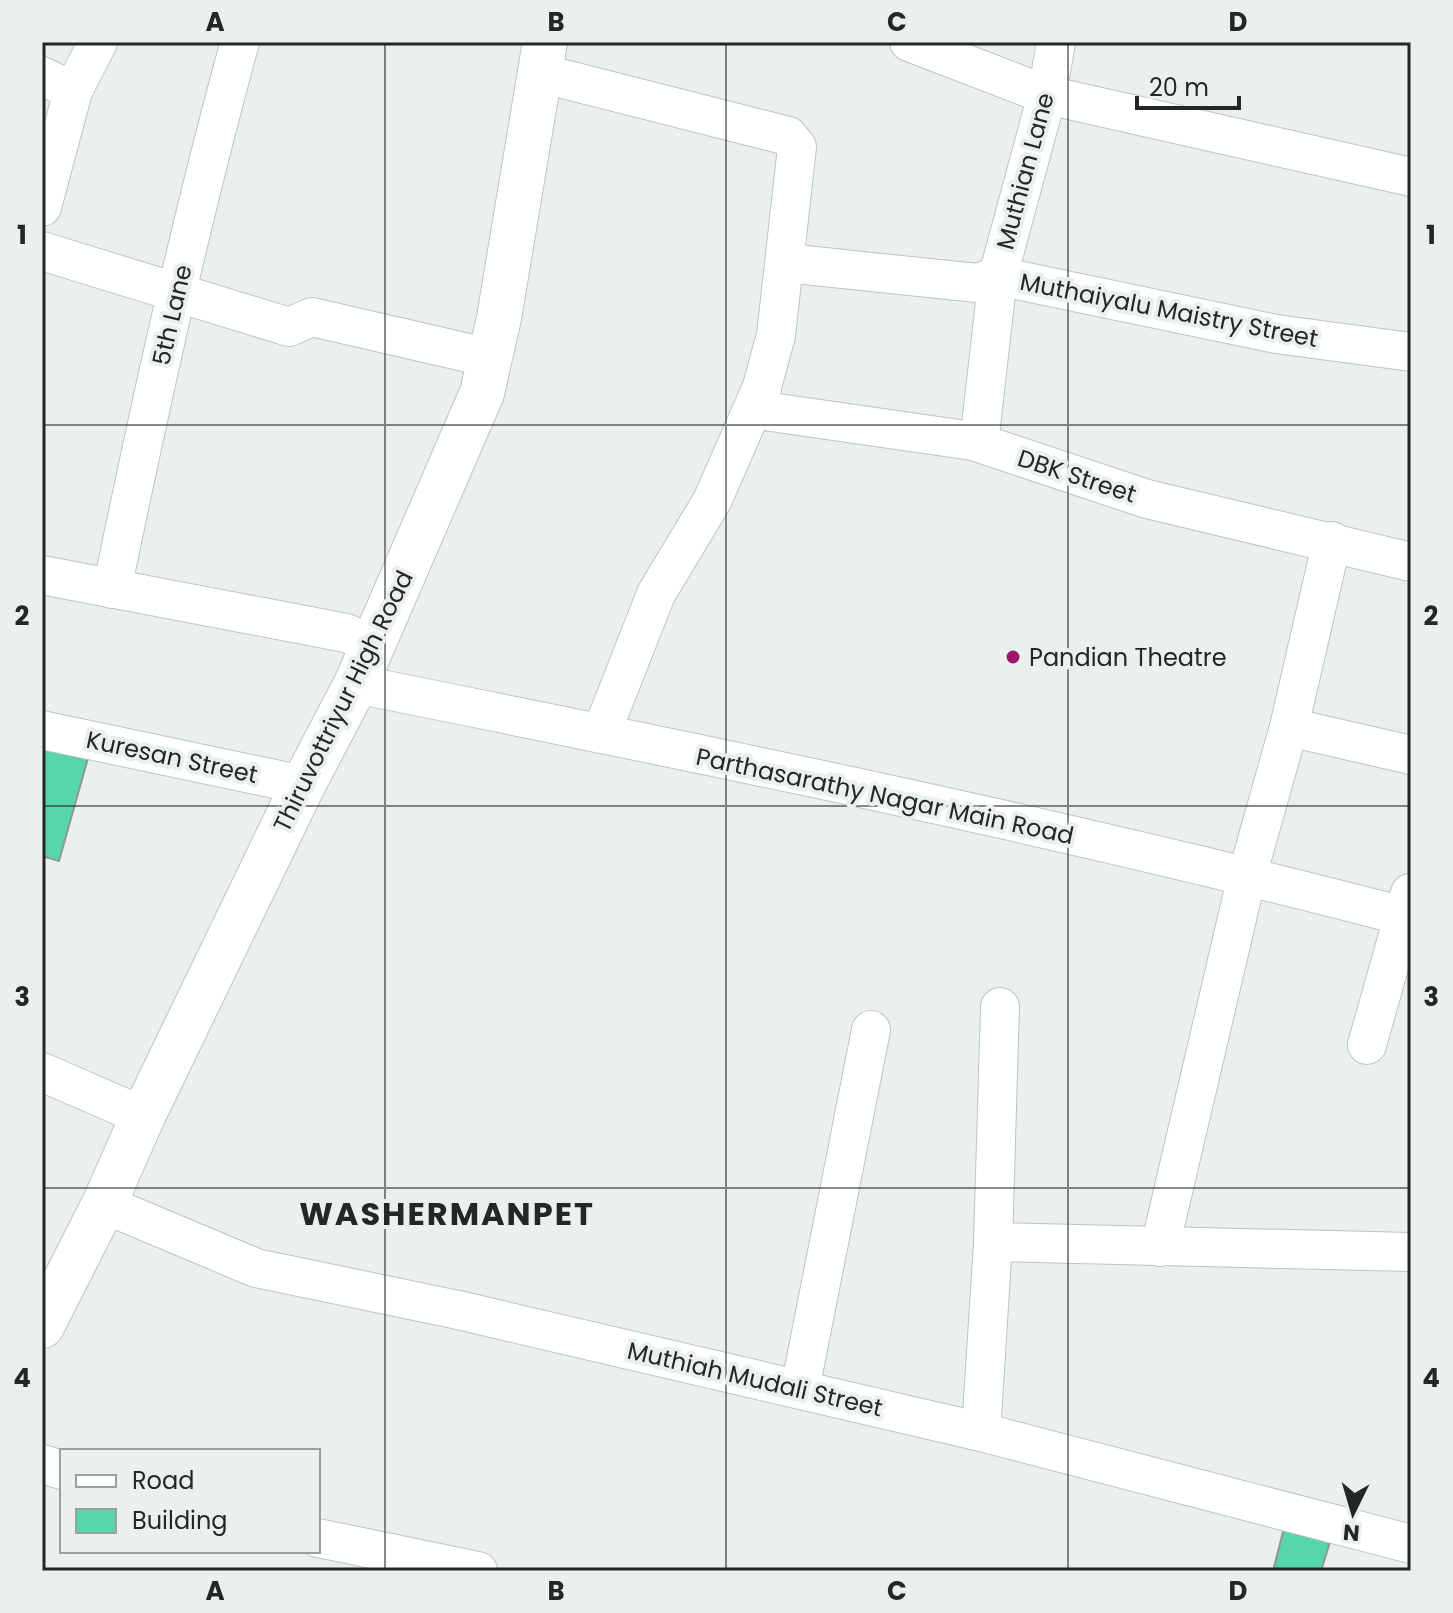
<svg xmlns="http://www.w3.org/2000/svg" width="1453" height="1613" viewBox="0 0 1453 1613" font-family="Poppins,sans-serif">
<style>
.building{fill:#57d5ab;stroke:#919794;stroke-width:2}
.lines{fill:none;stroke-linecap:round;stroke-linejoin:round}
.minor-casing{stroke:#bec4c1;stroke-width:40}
.secondary-casing{stroke:#bec4c1;stroke-width:46}
.minor{stroke:#fff;stroke-width:38}
.secondary{stroke:#fff;stroke-width:44}
.grid{fill:none;stroke:#252726;stroke-width:2;stroke-opacity:0.55}
.poi-dot{fill:#9c1a6d;stroke:#e9f0ed;stroke-width:3}
.labels{text-anchor:middle;dominant-baseline:central;stroke-width:8;stroke-linejoin:round;paint-order:stroke}
.street-label{font-size:24px;fill:#252726;stroke:#e9f0ed}
.poi-label{font-size:24px;fill:#252726;stroke:#e9f0ed;text-anchor:start}
.district-label{font-size:32px;font-weight:bold;letter-spacing:2px;fill:#252726;stroke:#e9f0ed}
.neatline{fill:none;stroke:#252726;stroke-width:3}
.grid-label{font-size:26px;text-anchor:middle;font-weight:bold;fill:#252726}
</style>
<rect width="100%" height="100%" fill="#e9f0ed"/>
<g class="building">
<path d="M 42,744 L 90,751 L 59,861 L 42,856 Z"/>
<path d="M 1284,1528 L 1330,1542 L 1321,1571 L 1273,1571 Z"/>
</g>
<g class="lines">
<g class="minor-casing">
<g id="minor">
<path d="M 909,42 L 1047,95 L 1411,177"/>
<path d="M 540,73 L 788,136 L 797,147 L 776,335 L 762,387 L 712,501 L 656,594 L 601,734"/>
<path d="M 42,76 L 73,91 L 42,207"/>
<path d="M 73,91 L 98,42"/>
<path d="M 42,251 L 289,327 L 312,317 L 490,358"/>
<path d="M 786,263 L 977,283 L 998,276 L 1276,334 L 1411,352"/>
<path d="M 762,387 L 760,403 L 771,412 L 973,441 L 1147,499 L 1411,562"/>
<path d="M 979,443 L 998,276 L 1047,95 L 1056,42"/>
<path d="M 42,575 L 346,633 L 375,645"/>
<path d="M 112,589 C 150,406 190,223 240,42"/>
<path d="M 356,684 C 709,755 1063,827 1411,918"/>
<path d="M 1289,727 L 1411,755"/>
<path d="M 42,730 L 303,785"/>
<path d="M 1367,1045 L 1410,893"/>
<path d="M 42,1072 L 143,1116"/>
<path d="M 104,1204 L 256,1268 L 458,1310 L 981,1432 L 1411,1544"/>
<path d="M 993,1242 L 1411,1252"/>
<path d="M 1160,1247 L 1247,876 L 1289,727 L 1332,541"/>
<path d="M 800,1389 L 871,1030"/>
<path d="M 981,1432 L 993,1242 L 1000,1007"/>
<path d="M 42,1464 L 62,1470"/>
<path d="M 318,1538 L 478,1571"/>
</g>
</g>
<g class="secondary-casing">
<path id="secondary" d="M 42,1326 L 104,1204 L 143,1116 L 303,785 L 356,684 L 482,393 L 499,318 L 545,42"/>
</g>
<use href="#minor" class="minor"/>
<use href="#secondary" class="secondary"/>
</g>
<path class="grid" d="M 385,42 L 385,1571M 726,42 L 726,1571M 1068,42 L 1068,1571M 42,425 L 1411,425M 42,806 L 1411,806M 42,1188 L 1411,1188"/>
<circle class="poi-dot" cx="1013" cy="657" r="8"/>
<g class="labels">
<g class="street-label">
<text transform="translate(1025 171) rotate(-75)">Muthian Lane</text>
<text transform="translate(1169 310) rotate(11)">Muthaiyalu Maistry Street</text>
<text transform="translate(172 315) rotate(-77)">5th Lane</text>
<text transform="translate(1077 476) rotate(18)">DBK Street</text>
<text transform="translate(343 701) rotate(-64)">Thiruvottriyur High Road</text>
<text transform="translate(172 757) rotate(12)">Kuresan Street</text>
<text transform="translate(885 796) rotate(12)">Parthasarathy Nagar Main Road</text>
<text transform="translate(755 1379) rotate(13)">Muthiah Mudali Street</text>
</g>
<g class="poi-label">
<text x="1029" y="657">Pandian Theatre</text>
</g>
<g class="district-label">
<text x="447" y="1213">WASHERMANPET</text>
</g>
</g>
<rect width="1453" height="1613" fill="none" stroke="#e9f0ed" stroke-width="88"/>
<rect x="60" y="1449" width="260" height="104" fill="#e9f0ed" stroke="#9ba09d" stroke-width="2"/>
<rect x="76" y="1475" width="40" height="12" fill="#ffffff" stroke="#9ba09d" stroke-width="2"/>
<text x="132" y="1489" font-size="24" fill="#252726">Road</text>
<rect x="76" y="1509" width="40" height="24" fill="#57d5ab" stroke="#9ba09d" stroke-width="2"/>
<text x="132" y="1529" font-size="24" fill="#252726">Building</text>
<g transform="translate(1353 1513) rotate(185)" stroke="#e9f0ed" stroke-width="6" paint-order="stroke">
<path d="M0-6L14 30L0 20L-14 30Z" fill="#252726"/>
<text y="-12" font-size="22" font-weight="bold" text-anchor="middle" fill="#252726">N</text>
</g>
<path d="M1137 96v12h102v-12" fill="none" stroke="#252726" stroke-width="4"/>
<text x="1149" y="96" font-size="24" fill="#252726" stroke="#e9f0ed" stroke-width="6" paint-order="stroke">20 m</text>
<rect x="44" y="44" width="1365" height="1525" class="neatline"/>
<g class="grid-label">
<text x="215" y="31">A</text>
<text x="556" y="31">B</text>
<text x="897" y="31">C</text>
<text x="1238" y="31">D</text>
<text x="22" y="244">1</text>
<text x="1431" y="244">1</text>
<text x="22" y="625">2</text>
<text x="1431" y="625">2</text>
<text x="22" y="1006">3</text>
<text x="1431" y="1006">3</text>
<text x="22" y="1387">4</text>
<text x="1431" y="1387">4</text>
<text x="215" y="1600">A</text>
<text x="556" y="1600">B</text>
<text x="897" y="1600">C</text>
<text x="1238" y="1600">D</text>
</g>
</svg>
